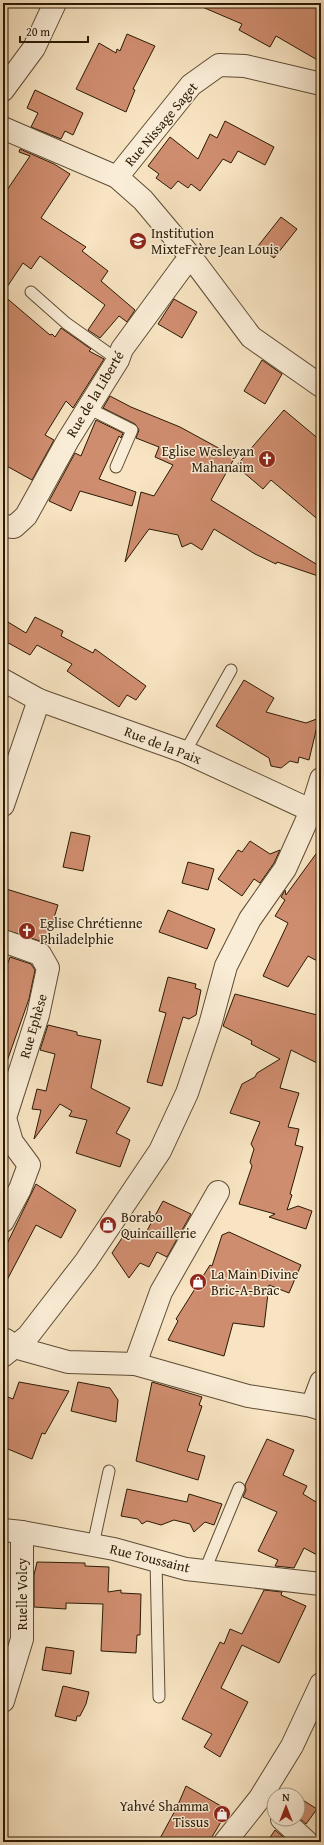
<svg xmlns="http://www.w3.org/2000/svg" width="324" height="1845" viewBox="0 0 324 1845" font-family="'Gentium Book Plus',serif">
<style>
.building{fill:#cf8d6f;stroke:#2a1a04}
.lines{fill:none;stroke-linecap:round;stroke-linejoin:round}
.service-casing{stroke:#5e4c34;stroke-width:13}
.minor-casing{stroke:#5e4c34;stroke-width:24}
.tertiary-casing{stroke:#5e4c34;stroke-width:24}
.service{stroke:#faedd7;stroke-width:11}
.minor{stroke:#faedd7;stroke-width:22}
.tertiary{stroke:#faedd7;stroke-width:22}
.labels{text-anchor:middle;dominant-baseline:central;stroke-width:3;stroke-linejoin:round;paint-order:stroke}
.street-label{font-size:14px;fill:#2a1a04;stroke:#faedd7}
.poi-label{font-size:14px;fill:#2a1a04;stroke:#faedd7;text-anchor:start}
</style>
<rect width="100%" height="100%" fill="#f8e4c2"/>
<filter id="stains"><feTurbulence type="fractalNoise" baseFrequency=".005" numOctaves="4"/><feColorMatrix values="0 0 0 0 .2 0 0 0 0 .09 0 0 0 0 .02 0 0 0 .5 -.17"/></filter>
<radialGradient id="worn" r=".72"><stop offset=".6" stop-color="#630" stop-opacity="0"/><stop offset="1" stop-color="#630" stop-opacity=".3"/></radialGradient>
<g class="building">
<path d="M 193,3 L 321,3 L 321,62 L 276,36 L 270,47 L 239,30 L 242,24 Z"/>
<path d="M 127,34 L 155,46 L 133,89 L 135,90 L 126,112 L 76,89 L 99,43 L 116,53 L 117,49 L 120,51 Z"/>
<path d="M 35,90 L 83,113 L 73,135 L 65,131 L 61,139 L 31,127 L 38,113 L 27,108 Z"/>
<path d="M 225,121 L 274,147 L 265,165 L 238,151 L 231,163 L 223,159 L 200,191 L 191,184 L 188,188 L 178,181 L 171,189 L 156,178 L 159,174 L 148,166 L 170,137 L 198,159 L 210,134 L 217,138 Z"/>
<path d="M 20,149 L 54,164 L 70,174 L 41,218 L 86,247 L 82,251 L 108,271 L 101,281 L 135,310 L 127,322 L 119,316 L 100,338 L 88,330 L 105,305 L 40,256 L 31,269 L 23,263 L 3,293 L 3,196 L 30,156 L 19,152 Z"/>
<path d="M 281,217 L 297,229 L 274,258 L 258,246 Z"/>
<path d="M 3,295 L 50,335 L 52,334 L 55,337 L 61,328 L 91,349 L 89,351 L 104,359 L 73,408 L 66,401 L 45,435 L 54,440 L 32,480 L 3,464 Z"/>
<path d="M 174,299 L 197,312 L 182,338 L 158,324 Z"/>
<path d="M 262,360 L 282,374 L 265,404 L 244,391 Z"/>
<path d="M 110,396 L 131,407 L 180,427 L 235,457 L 211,500 L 321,567 L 321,577 L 277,562 L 276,564 L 255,554 L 214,529 L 202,550 L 191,543 L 182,547 L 178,535 L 149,529 L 125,562 L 141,492 L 154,496 L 173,465 L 155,457 L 159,447 L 136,438 L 139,430 L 135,424 L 103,408 Z"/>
<path d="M 284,410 L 321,441 L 321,522 L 271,480 L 263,489 L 236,466 Z"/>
<path d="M 96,420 L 123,433 L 121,438 L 119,436 L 99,479 L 136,492 L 132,506 L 80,491 L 71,511 L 49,501 L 75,453 L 81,456 Z"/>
<path d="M 35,617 L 63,631 L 61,636 L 93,653 L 95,649 L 146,686 L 136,700 L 127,695 L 119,707 L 67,671 L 72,664 L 37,645 L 30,655 L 3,640 L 3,619 L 26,633 Z"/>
<path d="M 244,680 L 274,698 L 266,712 L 306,723 L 319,718 L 309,760 L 299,757 L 298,763 L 290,761 L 281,768 L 271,766 L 269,758 L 216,726 Z"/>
<path d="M 71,832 L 90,836 L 83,871 L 63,867 Z"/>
<path d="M 250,841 L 270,854 L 280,850 L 274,863 L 260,883 L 254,879 L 242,896 L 218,879 L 238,850 L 242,852 Z"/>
<path d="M 321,847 L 321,963 L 308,956 L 288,987 L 263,976 L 288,923 L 275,916 L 285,900 L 281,897 L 285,890 L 286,895 Z"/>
<path d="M 188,862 L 214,869 L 208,890 L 182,883 Z"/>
<path d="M 3,888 L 58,905 L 46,943 L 3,929 Z"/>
<path d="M 168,910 L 215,929 L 207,949 L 159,932 Z"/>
<path d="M 10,957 L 31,964 L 35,970 L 29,999 L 6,1064 L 3,1064 L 3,976 Z"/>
<path d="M 168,977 L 196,984 L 195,988 L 201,990 L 196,1015 L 189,1019 L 183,1017 L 162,1086 L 147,1082 L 166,1013 L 159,1011 Z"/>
<path d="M 235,994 L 321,1016 L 321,1065 L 291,1050 L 280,1088 L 299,1093 L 288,1127 L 299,1129 L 295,1145 L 303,1147 L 290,1194 L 292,1195 L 287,1210 L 298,1206 L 312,1211 L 306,1229 L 269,1217 L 275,1214 L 239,1204 L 252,1166 L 250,1162 L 254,1149 L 251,1144 L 260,1122 L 230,1113 L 242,1084 L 255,1077 L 257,1073 L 280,1059 L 251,1044 L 252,1041 L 223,1026 Z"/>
<path d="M 48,1025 L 77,1032 L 77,1035 L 101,1040 L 91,1088 L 130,1108 L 116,1133 L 130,1140 L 120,1167 L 76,1153 L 87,1120 L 69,1116 L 72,1111 L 60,1104 L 34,1139 L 41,1110 L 32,1109 L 37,1089 L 46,1091 L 55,1054 L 40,1050 Z"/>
<path d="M 36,1184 L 76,1210 L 61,1238 L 36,1225 L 7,1280 L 3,1278 L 3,1252 Z"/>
<path d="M 163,1201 L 191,1214 L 167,1257 L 157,1252 L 149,1267 L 140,1263 L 129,1278 L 112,1253 L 128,1229 L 143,1238 Z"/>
<path d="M 229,1232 L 301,1265 L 289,1293 L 269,1285 L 264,1327 L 233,1323 L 224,1356 L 168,1340 L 178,1321 L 176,1319 L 210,1265 L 212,1266 L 222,1235 Z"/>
<path d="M 19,1382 L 69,1391 L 45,1434 L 42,1433 L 32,1459 L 3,1447 L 3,1395 L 13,1399 Z"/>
<path d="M 78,1382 L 110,1388 L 118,1400 L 116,1422 L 71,1411 Z"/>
<path d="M 152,1382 L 202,1397 L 199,1405 L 202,1406 L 187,1451 L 205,1456 L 198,1480 L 136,1461 Z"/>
<path d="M 267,1439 L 294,1450 L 283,1475 L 307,1486 L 303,1494 L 321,1505 L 321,1557 L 304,1548 L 294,1568 L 275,1566 L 278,1560 L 258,1551 L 277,1512 L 243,1497 L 246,1490 L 245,1485 Z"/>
<path d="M 127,1489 L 187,1502 L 189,1494 L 222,1504 L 214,1525 L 205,1522 L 194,1532 L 190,1524 L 174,1520 L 161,1525 L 147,1521 L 142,1524 L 138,1519 L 121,1516 Z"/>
<path d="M 37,1562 L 85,1563 L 85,1566 L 109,1567 L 108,1592 L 121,1590 L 121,1593 L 141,1594 L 140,1635 L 137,1635 L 136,1653 L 101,1651 L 103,1604 L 66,1603 L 66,1609 L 34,1607 L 34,1575 Z"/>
<path d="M 264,1590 L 282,1592 L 281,1595 L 306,1606 L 279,1663 L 242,1645 L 221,1688 L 248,1702 L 220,1757 L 204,1747 L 212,1734 L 182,1719 L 220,1642 L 224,1644 L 230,1629 L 242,1634 Z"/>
<path d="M 46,1647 L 74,1651 L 71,1674 L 42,1670 Z"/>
<path d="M 63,1686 L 89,1692 L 86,1704 L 80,1716 L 77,1716 L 76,1721 L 55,1716 Z"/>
<path d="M 186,1786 L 228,1810 L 209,1842 L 158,1842 L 177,1807 Z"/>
<path d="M 298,1797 L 317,1809 L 306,1824 L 298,1817 Z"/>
<path d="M 275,1830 L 289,1842 L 267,1842 Z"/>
</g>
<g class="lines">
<g class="service-casing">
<g id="service">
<path d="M 31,292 L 66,323 L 118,360"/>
<path d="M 88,408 L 132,430 L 116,467"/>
<path d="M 185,752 L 231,670"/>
<path d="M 93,1545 L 109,1471"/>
<path d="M 156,1560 L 159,1697"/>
<path d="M 205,1570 L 239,1488"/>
</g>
</g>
<g class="minor-casing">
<g id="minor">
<path d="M 3,90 L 34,48 L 55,3"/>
<path d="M 3,128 L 117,177 L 143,200 L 191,257 L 251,337 L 321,386"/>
<path d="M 117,177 L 191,85 L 219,65 L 245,66 L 321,84"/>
<path d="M 3,526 L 14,527 L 26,516 L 68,440 L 118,360 L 122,349 L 183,266 L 191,257"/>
<path d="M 3,680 L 39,700 L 185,752 L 321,815"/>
<path d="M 3,805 L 39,700"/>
<path d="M 3,941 L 40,954 L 48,968 L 38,1015 L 5,1118 L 12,1142 L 29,1165 L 20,1189 L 3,1221"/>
<path d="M 6,1340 L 14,1347 L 68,1362 L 135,1364 L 248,1396 L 312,1406 L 321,1409"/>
<path d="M 3,1356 L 28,1336 L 86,1261 L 160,1151 L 187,1093 L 210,1025 L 226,966 L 250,919 L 285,869 L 311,811 L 321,779"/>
<path d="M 135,1364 L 161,1292 L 218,1192"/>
<path d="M 312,1406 L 321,1382"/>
<path d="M 3,1530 L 22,1532 L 114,1549 L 186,1569 L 321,1584"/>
<path d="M 3,1701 L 22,1639 L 22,1532"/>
<path d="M 282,1819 L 307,1842"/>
</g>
</g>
<g class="tertiary-casing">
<path id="tertiary" d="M 225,1842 L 260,1798 L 292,1746 L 321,1684"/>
</g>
<use href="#service" class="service"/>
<use href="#minor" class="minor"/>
<use href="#tertiary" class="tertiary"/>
</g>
<defs>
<g id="school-disc" transform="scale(0.9)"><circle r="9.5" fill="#8f2418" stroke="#faedd7"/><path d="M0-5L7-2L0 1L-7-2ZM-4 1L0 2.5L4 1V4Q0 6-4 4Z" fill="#fff"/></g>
<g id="church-disc" transform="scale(0.9)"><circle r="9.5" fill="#8f2418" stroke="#faedd7"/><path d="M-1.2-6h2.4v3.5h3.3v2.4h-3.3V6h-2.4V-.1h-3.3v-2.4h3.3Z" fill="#fff"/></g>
<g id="shop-disc" transform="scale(0.9)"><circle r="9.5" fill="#8f2418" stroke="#faedd7"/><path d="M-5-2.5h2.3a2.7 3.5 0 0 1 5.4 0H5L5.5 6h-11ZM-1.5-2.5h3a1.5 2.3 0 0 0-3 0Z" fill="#fff"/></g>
</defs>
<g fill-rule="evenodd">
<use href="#school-disc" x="138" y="241"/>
<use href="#church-disc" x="267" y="459"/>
<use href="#church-disc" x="27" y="931"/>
<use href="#shop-disc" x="108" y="1225"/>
<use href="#shop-disc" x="198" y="1282"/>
<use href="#shop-disc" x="222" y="1814"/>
</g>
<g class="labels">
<g class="street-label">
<text transform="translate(161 124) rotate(-50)">Rue Nissage Saget</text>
<text transform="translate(95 394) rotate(-59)">Rue de la Liberté</text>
<text transform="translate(163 745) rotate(21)">Rue de la Paix</text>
<text transform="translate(33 1026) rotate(-74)">Rue Ephèse</text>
<text transform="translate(150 1558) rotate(14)">Rue Toussaint</text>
<text transform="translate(22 1594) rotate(-90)">Ruelle Volcy</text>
</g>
<g class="poi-label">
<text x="151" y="233">Institution<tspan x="151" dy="16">MixteFrère Jean Louis</tspan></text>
<text x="254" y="451" text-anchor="end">Eglise Wesleyan<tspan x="254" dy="16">Mahanaim</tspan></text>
<text x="40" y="923">Eglise Chrétienne<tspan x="40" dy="16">Philadelphie</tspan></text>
<text x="121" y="1217">Borabo<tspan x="121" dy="16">Quincaillerie</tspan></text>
<text x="211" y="1274">La Main Divine<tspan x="211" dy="16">Bric-A-Brac</tspan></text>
<text x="209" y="1806" text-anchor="end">Yahvé Shamma<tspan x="209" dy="16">Tissus</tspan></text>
</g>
</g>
<rect width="324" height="1845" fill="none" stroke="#f8e4c2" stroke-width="16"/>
<rect x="4" y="4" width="316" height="1837" fill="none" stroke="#2a1a04" stroke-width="2"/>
<rect x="8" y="8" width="308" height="1829" fill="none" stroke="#2a1a04"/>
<g transform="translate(286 1807)"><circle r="19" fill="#faedd7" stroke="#a79983"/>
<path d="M0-3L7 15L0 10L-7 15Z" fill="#8f2418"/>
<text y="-6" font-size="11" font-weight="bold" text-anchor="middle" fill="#2a1a04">N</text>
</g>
<path d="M20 36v6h68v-6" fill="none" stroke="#2a1a04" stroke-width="2"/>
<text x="26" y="36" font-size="12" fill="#2a1a04" stroke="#faedd7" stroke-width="3" paint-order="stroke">20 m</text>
<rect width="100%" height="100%" filter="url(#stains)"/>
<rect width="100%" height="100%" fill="url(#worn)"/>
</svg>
